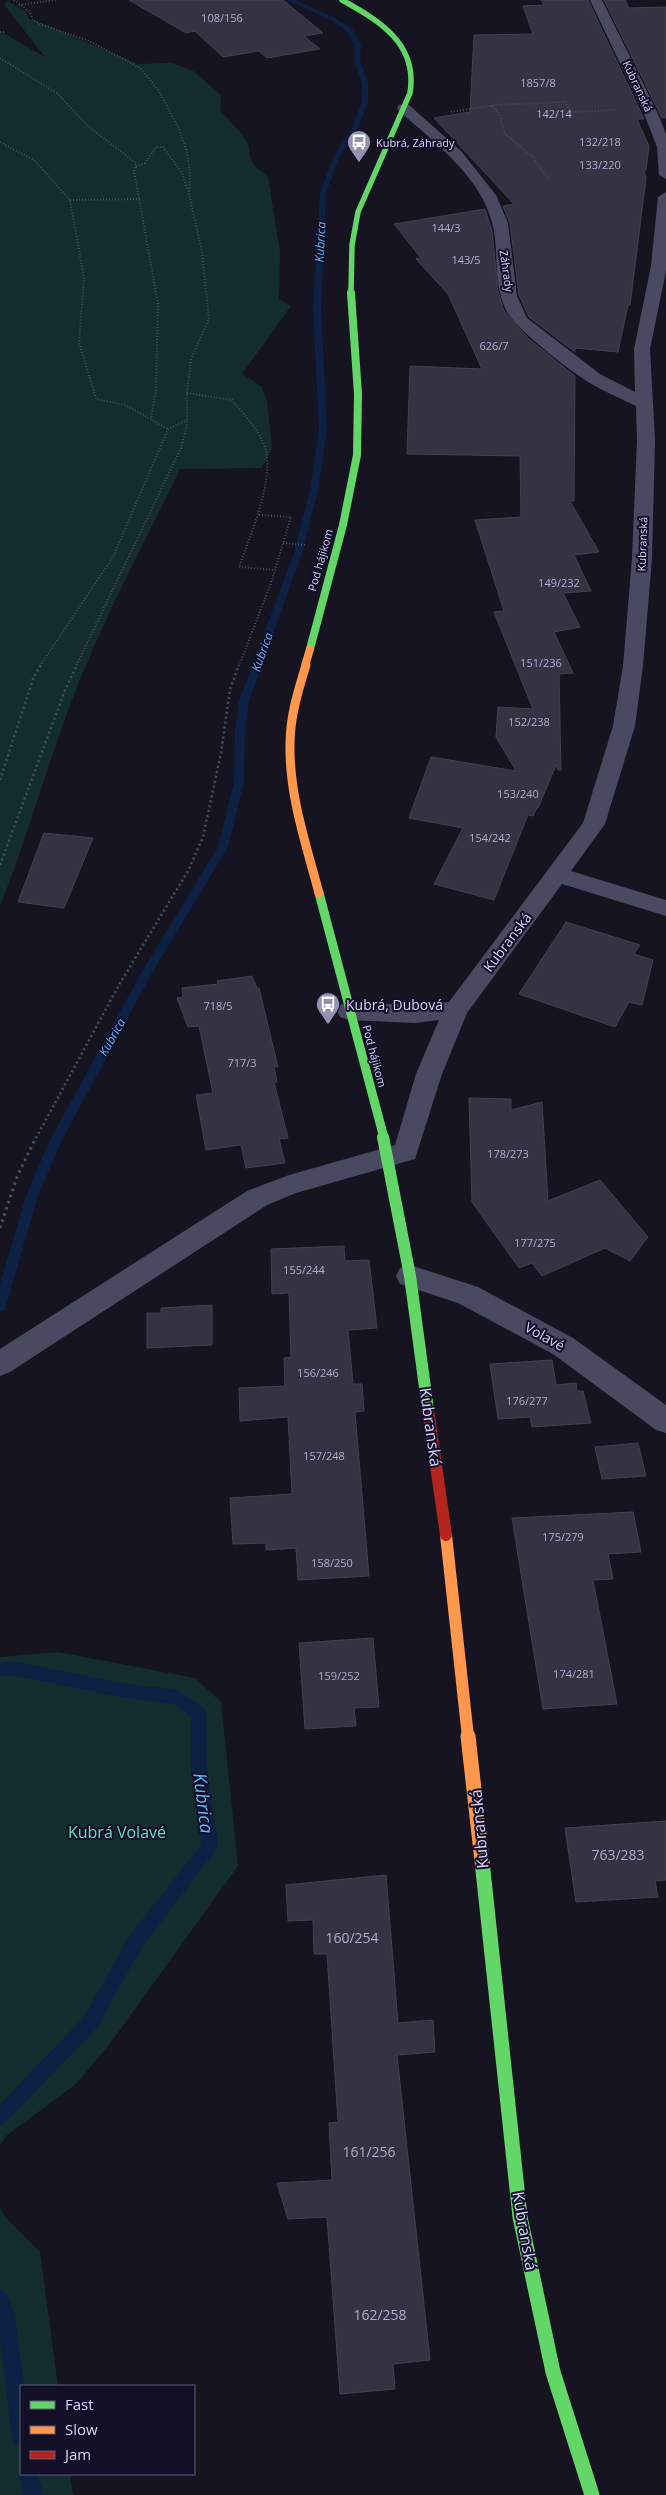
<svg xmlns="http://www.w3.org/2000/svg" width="666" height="2495" viewBox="0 0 666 2495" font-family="'Open Sans',sans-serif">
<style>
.green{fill:#132c2d}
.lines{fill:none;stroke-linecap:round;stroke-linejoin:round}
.stream{fill:#0d2144;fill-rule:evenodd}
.building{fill:#343243;stroke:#433f54}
.path-far2{stroke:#44505f;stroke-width:2;stroke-dasharray:1 2;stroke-linecap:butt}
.path-far1{stroke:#44505f;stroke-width:2.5;stroke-dasharray:2 3;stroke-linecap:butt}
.path{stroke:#44505f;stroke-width:3;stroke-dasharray:2.5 4;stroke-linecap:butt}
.street{fill:#4a4962;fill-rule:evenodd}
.fast-far4{stroke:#63d668;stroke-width:5.5}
.fast-far3{stroke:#63d668;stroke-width:8}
.fast-far2{stroke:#63d668;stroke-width:9}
.fast-far1{stroke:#63d668;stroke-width:12}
.fast{stroke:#63d668;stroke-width:15}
.slow-far3{stroke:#ff974d;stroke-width:8}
.slow-far2{stroke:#ff974d;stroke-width:9}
.slow-far1{stroke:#ff974d;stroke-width:12}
.slow{stroke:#ff974d;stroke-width:15}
.jam{stroke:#b3261e;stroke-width:12}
.labels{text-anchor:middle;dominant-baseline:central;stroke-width:4;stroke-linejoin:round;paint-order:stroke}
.number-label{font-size:11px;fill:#b0acd0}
.far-street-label{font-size:11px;fill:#d9d4ff;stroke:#130f26}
.far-poi-label{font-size:11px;fill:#d9d4ff;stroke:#130f26;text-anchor:start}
.far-water-label{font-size:12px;font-style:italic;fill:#62b6ff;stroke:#130f26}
.street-label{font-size:14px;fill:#d9d4ff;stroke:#130f26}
.poi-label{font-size:14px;fill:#d9d4ff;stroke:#130f26;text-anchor:start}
.near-number-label{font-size:14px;fill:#b0acd0}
.near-street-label{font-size:16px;fill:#d9d4ff;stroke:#130f26}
.near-park-label{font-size:16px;fill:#5fe0c0;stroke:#130f26}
.near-water-label{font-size:18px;font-style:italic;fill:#62b6ff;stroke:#130f26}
</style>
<rect width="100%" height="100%" fill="#161421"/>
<g class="green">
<path d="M 6,0 L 26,12 L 30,20 L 34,20 L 138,64 L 172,63 L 193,71 L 221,95 L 220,110 L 240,132 L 248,143 L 250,156 L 254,165 L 268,177 L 280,252 L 279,299 L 291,306 L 242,374 L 261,386 L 267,401 L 272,448 L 262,468 L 180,469 C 150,531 117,593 90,656 C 54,738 33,824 0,906 L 0,31 L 45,57 L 5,6 Z"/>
<path d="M 58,1652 L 195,1678 L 221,1702 L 238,1866 L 109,2045 L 76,2084 L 6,2136 L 0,2146 L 0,1657 Z"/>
<path d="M 0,2208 L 5,2217 L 40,2252 L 58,2386 L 21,2386 L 21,2474 L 70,2474 L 73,2495 L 0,2495 Z"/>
</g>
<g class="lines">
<g class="stream">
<path d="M 287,0 L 295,0 L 335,18 L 353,30 L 361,46 L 360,60 L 368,83 L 368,102 L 358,128 L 339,158 L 326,193 L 321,308 L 327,429 L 318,490 L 302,553 L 249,701 L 245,731 L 244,782 L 228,847 L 152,973 L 61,1142 L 38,1196 L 6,1306 L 5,1310 L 0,1311 L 0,1284 L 26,1196 L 49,1142 L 141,973 L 218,847 L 234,782 L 235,731 L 239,701 L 294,553 L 310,490 L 319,429 L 313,308 L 320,193 L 333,158 L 352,128 L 362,102 L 362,83 L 354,60 L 355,46 L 348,32 L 331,20 Z"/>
<path d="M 0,1662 L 17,1662 L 121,1683 L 177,1690 L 204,1708 L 206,1713 L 207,1774 L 217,1836 L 217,1848 L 142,1947 L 96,2029 L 6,2122 L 0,2125 L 0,2104 L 84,2017 L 130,1935 L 201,1845 L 201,1836 L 191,1774 L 191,1716 L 174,1704 L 121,1697 L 17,1676 L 0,1676 Z"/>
<path d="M 0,2290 L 6,2293 L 15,2314 L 24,2386 L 21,2386 L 21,2446 L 14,2444 L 12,2437 L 0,2340 Z"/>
<path d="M 21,2470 L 21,2474 L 38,2474 L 43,2495 L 23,2495 L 19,2474 Z"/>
</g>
</g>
<g class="building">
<path d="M 129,0 L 283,0 L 323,33 L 304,36 L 320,49 L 267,58 L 259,51 L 223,57 L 195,31 L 186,33 Z"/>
<path d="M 541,0 L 588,0 L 644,119 L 637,119 L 649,146 L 646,170 L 644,170 L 646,178 L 630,305 L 628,305 L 618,352 L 575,348 L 575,352 L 529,317 L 519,295 L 510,223 L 503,206 L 514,204 L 434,118 L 470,112 L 474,35 L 533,34 L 523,6 L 544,5 Z"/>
<path d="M 604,0 L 625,0 L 629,8 L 666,7 L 666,118 L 662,118 Z"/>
<path d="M 485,209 L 492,231 L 498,291 L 504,311 L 529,339 L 575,376 L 574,501 L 570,501 L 599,552 L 574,555 L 591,591 L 563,593 L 580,627 L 554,632 L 573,673 L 559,674 L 561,770 L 558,770 L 556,765 L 538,808 L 537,807 L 533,816 L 528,815 L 494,900 L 434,884 L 463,828 L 409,818 L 431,757 L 516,771 L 496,737 L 498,707 L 533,709 L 494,612 L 504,611 L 475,520 L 521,517 L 520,456 L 407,454 L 410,366 L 482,369 L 448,294 L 416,259 L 421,258 L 394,224 Z"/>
<path d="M 44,833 L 93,838 L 64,908 L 18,902 Z"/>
<path d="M 566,922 L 640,945 L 634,954 L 653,960 L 642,1005 L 629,1002 L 615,1027 L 519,994 Z"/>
<path d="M 252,976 L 257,988 L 259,988 L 278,1067 L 274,1067 L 277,1082 L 274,1082 L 288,1138 L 279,1139 L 285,1163 L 246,1168 L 241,1145 L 206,1150 L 196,1095 L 213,1093 L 199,1026 L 188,1027 L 177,998 L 183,997 L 182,988 L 218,984 L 217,981 Z"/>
<path d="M 469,1098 L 511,1099 L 511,1110 L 542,1102 L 548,1201 L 600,1180 L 648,1237 L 630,1261 L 605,1248 L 542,1276 L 532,1263 L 519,1268 L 472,1202 Z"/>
<path d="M 344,1246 L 345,1261 L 369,1260 L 377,1328 L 348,1330 L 353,1384 L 362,1384 L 364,1411 L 355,1412 L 369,1576 L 298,1580 L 296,1548 L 266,1550 L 266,1543 L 233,1544 L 230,1498 L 292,1494 L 288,1417 L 240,1421 L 239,1388 L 285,1386 L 284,1358 L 291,1357 L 289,1293 L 272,1294 L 271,1249 Z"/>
<path d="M 212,1305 L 212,1345 L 147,1348 L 147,1313 L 161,1313 L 161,1308 Z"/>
<path d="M 552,1360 L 556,1385 L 576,1383 L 577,1391 L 583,1391 L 591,1423 L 532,1427 L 530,1417 L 498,1419 L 490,1364 Z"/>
<path d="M 638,1443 L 646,1476 L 602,1479 L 595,1447 Z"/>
<path d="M 633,1512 L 641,1552 L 608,1554 L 613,1579 L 593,1580 L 617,1704 L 543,1709 L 512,1518 Z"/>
<path d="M 373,1638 L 379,1707 L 354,1708 L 356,1726 L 305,1729 L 299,1643 Z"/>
<path d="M 666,1821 L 666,1880 L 655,1881 L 658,1897 L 576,1902 L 565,1828 Z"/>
<path d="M 386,1875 L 398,2023 L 433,2020 L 435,2052 L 397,2055 L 430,2360 L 393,2364 L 395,2389 L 340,2394 L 327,2217 L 288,2219 L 277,2183 L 332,2180 L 329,2123 L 338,2122 L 327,1954 L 314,1954 L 313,1920 L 288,1921 L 286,1885 Z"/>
</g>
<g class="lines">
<g class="path-far2">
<path d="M 14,0 L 30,12 L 33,20 L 40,24 L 89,41 L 140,68 L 159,91 L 179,129 L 187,152 L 190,174 L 189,194 L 202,252 L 209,319 L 191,359 L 187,393 L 187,425 L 181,448 L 76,666"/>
<path d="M 19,5 L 57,0"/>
<path d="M 0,32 L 6,32"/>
<path d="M 0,58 L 58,94 L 89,127 L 136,163 L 134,171 L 158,304 L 156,389 L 151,418"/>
<path d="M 492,106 L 499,113 L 505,134 L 533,157 L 548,179"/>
<path d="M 451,112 L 495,105 L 565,102 L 571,112 L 616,110"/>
<path d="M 0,142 L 35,161 L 70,200 L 84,278 L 79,342 L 96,399 L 125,405 L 168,429"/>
<path d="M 136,167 L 145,163 L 156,147 L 163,147 L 182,173 L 188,191"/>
<path d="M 70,200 L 141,199"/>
<path d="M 187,393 L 232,400 C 244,415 261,431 266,451 C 273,484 250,536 239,567 L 275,570"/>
<path d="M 283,543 L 305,545"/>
<path d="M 40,666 L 113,557 L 168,429 L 187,420"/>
<path d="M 239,666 L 271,583 L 291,517 L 257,515"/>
</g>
<g class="path-far1">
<path d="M 0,780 L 34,676 L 41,665"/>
<path d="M 0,865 L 65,690 L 77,665"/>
<path d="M 36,1138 L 120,983 L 188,871 L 203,837 L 221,753 L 230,689 L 239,665"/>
</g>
<path class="path" d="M 0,1228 L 17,1177 L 36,1137"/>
<g class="street">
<path d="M 590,0 L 602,0 L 659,116 L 666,134 L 666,179 L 659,175 L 657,147 L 645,116 Z"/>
<path d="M 404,104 L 409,105 L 461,151 L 496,195 L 508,223 L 517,296 L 527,318 L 600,374 L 635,392 L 634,349 L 651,266 L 658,197 L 666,192 L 666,271 L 650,349 L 655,440 L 652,558 L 643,666 L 635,726 L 605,824 L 571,871 L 666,900 L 666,916 L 562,884 L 467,1013 L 442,1074 L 415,1159 L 296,1193 L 267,1205 L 10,1372 L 0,1376 L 0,1349 L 247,1191 L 289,1175 L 395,1145 L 416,1074 L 439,1020 L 415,1023 L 349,1020 L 340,1017 L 337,1011 L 340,1005 L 349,1002 L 415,1005 L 449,1002 L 583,823 L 613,726 L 623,666 L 632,558 L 637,440 L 636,406 C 620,398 603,391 588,382 C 569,370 514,328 506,310 C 494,286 498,256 494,231 C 485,179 436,144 399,111 L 397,108 L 399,105 Z"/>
<path d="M 410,1265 L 478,1287 L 573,1338 L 666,1405 L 666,1433 L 656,1430 L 553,1354 L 458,1303 L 400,1284 L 396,1276 L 400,1268 Z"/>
</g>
<path class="fast-far4" d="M 342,0 C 380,21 418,44 410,93 L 358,212 L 352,245 L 351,294"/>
<path class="fast-far3" d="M 310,649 L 343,525 L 357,455 L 358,394 L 351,293"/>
<path class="fast-far2" d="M 319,893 L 384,1138"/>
<path class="fast-far1" d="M 383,1137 L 410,1276 L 428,1410"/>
<path class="fast" d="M 482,1861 L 520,2217 L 553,2372 L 592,2495"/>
<path class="slow-far3" d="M 305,666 L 310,649"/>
<path class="slow-far2" d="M 306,665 C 298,691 290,717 290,744 C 289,795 306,844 319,893"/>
<path class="slow-far1" d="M 446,1535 L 468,1737"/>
<path class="slow" d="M 468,1736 L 482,1861"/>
<path class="jam" d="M 428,1410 L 446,1535"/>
</g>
<defs>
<g id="bus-pin" transform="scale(1.25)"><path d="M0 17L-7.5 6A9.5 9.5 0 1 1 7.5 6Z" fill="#9591b1" stroke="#130f26"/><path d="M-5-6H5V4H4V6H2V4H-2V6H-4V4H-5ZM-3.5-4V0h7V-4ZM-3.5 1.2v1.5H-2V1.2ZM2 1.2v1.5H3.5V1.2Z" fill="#fff"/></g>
</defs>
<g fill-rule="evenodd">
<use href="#bus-pin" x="359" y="142"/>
<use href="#bus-pin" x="328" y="1004"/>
</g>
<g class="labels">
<g class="number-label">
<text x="222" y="17">108/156</text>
<text x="538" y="82">1857/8</text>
<text x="554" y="113">142/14</text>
<text x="600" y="141">132/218</text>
<text x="600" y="164">133/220</text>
<text x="446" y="227">144/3</text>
<text x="466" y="259">143/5</text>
<text x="494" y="345">626/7</text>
<text x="559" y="582">149/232</text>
<text x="541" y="662">151/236</text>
<text x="529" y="721">152/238</text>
<text x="518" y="793">153/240</text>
<text x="490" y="837">154/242</text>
<text x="218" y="1005">718/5</text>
<text x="242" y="1062">717/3</text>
<text x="508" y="1153">178/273</text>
<text x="535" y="1242">177/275</text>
<text x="304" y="1269">155/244</text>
<text x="318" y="1372">156/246</text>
<text x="527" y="1400">176/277</text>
<text x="324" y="1455">157/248</text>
<text x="563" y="1536">175/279</text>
<text x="332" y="1562">158/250</text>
<text x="574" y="1673">174/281</text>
<text x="339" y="1675">159/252</text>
</g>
<g class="far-street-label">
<text transform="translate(638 86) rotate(65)">Kubranská</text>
<text transform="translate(507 271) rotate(82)">Záhrady</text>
<text transform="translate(642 544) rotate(-88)">Kubranská</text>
<text transform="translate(320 560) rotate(-74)">Pod hájikom</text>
<text transform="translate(375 1056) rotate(75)">Pod hájikom</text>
</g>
<g class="far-poi-label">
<text x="376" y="142">Kubrá, Záhrady</text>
</g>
<g class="far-water-label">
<text transform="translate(320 242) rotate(-87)">Kubrica</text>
<text transform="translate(262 652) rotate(-70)">Kubrica</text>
<text transform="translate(112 1037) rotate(-61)">Kubrica</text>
</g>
<g class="street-label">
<text transform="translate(507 942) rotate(-53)">Kubranská</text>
<text transform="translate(545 1336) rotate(29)">Volavé</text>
</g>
<g class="poi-label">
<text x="346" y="1004">Kubrá, Dubová</text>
</g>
<g class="near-number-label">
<text x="618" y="1854">763/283</text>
<text x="352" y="1937">160/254</text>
<text x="369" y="2151">161/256</text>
<text x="380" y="2314">162/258</text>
</g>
<g class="near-street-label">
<text transform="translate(431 1427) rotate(82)">Kubranská</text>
<text transform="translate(479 1829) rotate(-95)">Kubranská</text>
<text transform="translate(525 2231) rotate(80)">Kubranská</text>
</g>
<g class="near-park-label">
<text x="117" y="1832">Kubrá Volavé</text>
</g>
<g class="near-water-label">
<text transform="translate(204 1803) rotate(83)">Kubrica</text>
</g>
</g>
<rect x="20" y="2385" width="175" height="90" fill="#130f26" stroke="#625e7d"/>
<rect x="30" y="2401" width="25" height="8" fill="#63d668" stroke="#625e7d"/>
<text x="65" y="2410" font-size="15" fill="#d9d4ff">Fast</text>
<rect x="30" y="2426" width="25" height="8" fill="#ff974d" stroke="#625e7d"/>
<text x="65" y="2435" font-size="15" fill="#d9d4ff">Slow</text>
<rect x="30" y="2451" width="25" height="8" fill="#b3261e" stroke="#625e7d"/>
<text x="65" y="2460" font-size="15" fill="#d9d4ff">Jam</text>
</svg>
